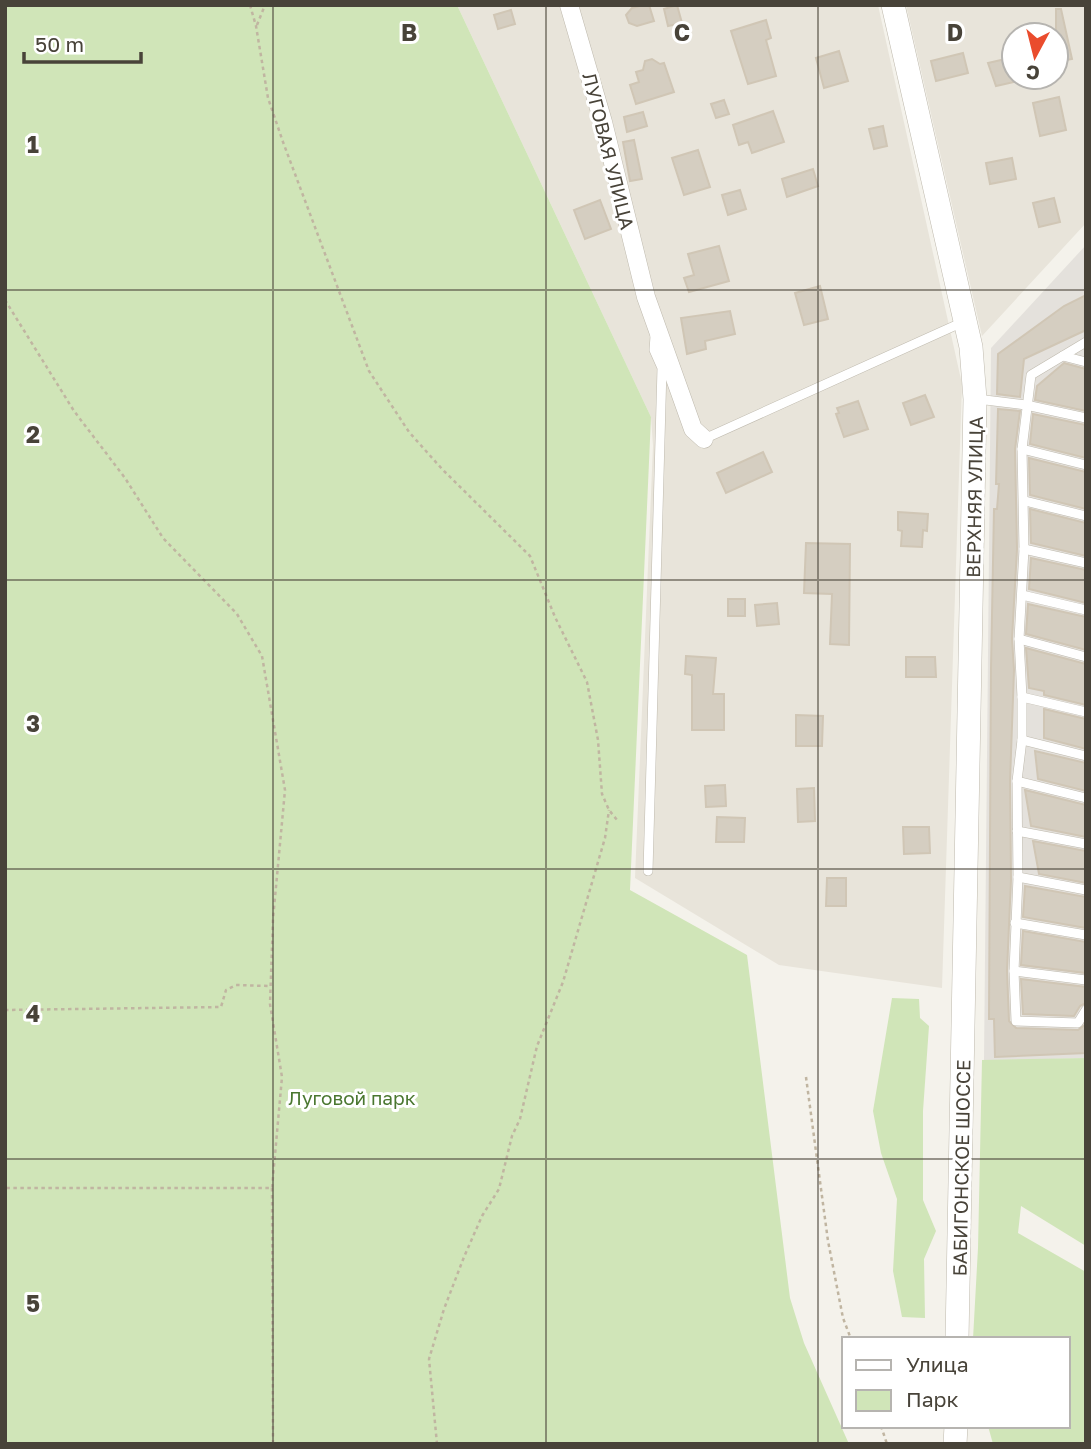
<svg xmlns="http://www.w3.org/2000/svg" width="1091" height="1449" viewBox="0 0 1091 1449" font-family="'Golos Text',sans-serif">
<style>
.residential{fill:#e8e4da;fill-rule:evenodd}
.industrial{fill:#e4e1dc}
.green{fill:#d0e5b8}
.building{fill:#d5cec1;stroke:#d0c6b5;stroke-width:2}
.lines{fill:none;stroke-linecap:round;stroke-linejoin:round}
.service-casing{stroke:#bfbaae;stroke-width:10}
.minor-casing{stroke:#bfbaae;stroke-width:19}
.tertiary-casing{stroke:#bfbaae;stroke-width:24}
.path{stroke:#c0b5a1;stroke-width:2.5;stroke-dasharray:3.5 3.5;stroke-linecap:butt}
.service{stroke:#fff;stroke-width:9}
.minor{stroke:#fff;stroke-width:18}
.tertiary{stroke:#fff;stroke-width:23}
.grid{fill:none;stroke:#484339;stroke-width:2;stroke-opacity:0.55}
.labels{text-anchor:middle;dominant-baseline:central;stroke-width:6;stroke-linejoin:round;paint-order:stroke}
.street-label{font-size:19px;fill:#484339;stroke:#fff}
.park-label{font-size:19px;fill:#4a7730;stroke:#fff}
.grid-label{font-size:23px;text-anchor:middle;font-weight:bold;fill:#484339;stroke:#fff;stroke-width:6;stroke-linejoin:round;paint-order:stroke}
</style>
<rect width="100%" height="100%" fill="#f4f2eb"/>
<g class="residential">
<path d="M 457,5 L 878,5 L 962,384 L 942,988 L 779,965 L 635,878 L 653,446 L 651,417 Z"/>
<path d="M 906,5 L 1086,5 L 1086,223 L 982,336 ZM 1014,35 L 1056,35 L 1056,77 L 1014,77 Z"/>
</g>
<path class="industrial" d="M 1086,245 L 1086,1058 L 984,1061 L 991,348 Z"/>
<g class="green">
<path d="M 5,5 L 457,5 L 651,417 L 630,890 L 747,955 L 790,1298 L 804,1343 L 849,1444 L 5,1444 Z"/>
<path d="M 892,998 L 919,999 L 920,1018 L 929,1026 L 923,1111 L 923,1200 L 936,1231 L 924,1259 L 925,1318 L 902,1317 L 893,1271 L 897,1199 L 881,1153 L 873,1111 Z"/>
<path d="M 1086,1058 L 1086,1246 L 1021,1206 L 1018,1233 L 1086,1272 L 1086,1444 L 993,1444 L 988,1426 L 1068,1426 L 1068,1339 L 973,1339 L 978,1248 L 982,1060 Z"/>
</g>
<g class="building">
<path d="M 643,5 L 649,5 L 654,21 L 637,26 L 629,23 L 626,15 L 632,8 Z"/>
<path d="M 677,5 L 682,23 L 668,26 L 664,9 Z"/>
<path d="M 1056,9 L 1061,9 L 1072,59 L 1056,62 Z"/>
<path d="M 511,10 L 515,24 L 498,29 L 494,15 Z"/>
<path d="M 766,20 L 771,38 L 766,40 L 776,76 L 748,84 L 731,31 Z"/>
<path d="M 839,51 L 848,81 L 824,88 L 816,58 Z"/>
<path d="M 963,53 L 968,73 L 936,81 L 931,61 Z"/>
<path d="M 1014,57 L 1014,82 L 996,86 L 988,63 Z"/>
<path d="M 652,59 L 660,64 L 664,63 L 674,92 L 636,104 L 630,85 L 639,82 L 636,72 L 643,70 L 645,61 Z"/>
<path d="M 1059,97 L 1066,130 L 1040,136 L 1033,103 Z"/>
<path d="M 724,100 L 729,114 L 716,118 L 711,104 Z"/>
<path d="M 773,111 L 784,142 L 752,153 L 748,142 L 739,145 L 733,125 Z"/>
<path d="M 643,112 L 647,126 L 627,132 L 624,117 Z"/>
<path d="M 883,126 L 887,146 L 874,149 L 869,129 Z"/>
<path d="M 634,140 L 642,179 L 630,181 L 623,142 Z"/>
<path d="M 698,150 L 710,187 L 684,195 L 672,158 Z"/>
<path d="M 1012,158 L 1016,179 L 990,184 L 986,163 Z"/>
<path d="M 813,169 L 818,186 L 787,197 L 782,179 Z"/>
<path d="M 740,190 L 746,209 L 728,215 L 722,195 Z"/>
<path d="M 1054,198 L 1060,222 L 1039,227 L 1033,203 Z"/>
<path d="M 600,200 L 611,229 L 585,239 L 574,210 Z"/>
<path d="M 719,246 L 729,281 L 689,292 L 684,278 L 694,275 L 688,254 Z"/>
<path d="M 820,286 L 828,319 L 804,325 L 795,293 Z"/>
<path d="M 1086,295 L 1086,330 L 1024,359 L 1020,397 L 997,394 L 998,354 L 1064,306 Z"/>
<path d="M 730,311 L 735,334 L 705,341 L 706,349 L 687,354 L 681,318 Z"/>
<path d="M 1064,363 L 1086,369 L 1086,411 L 1035,400 L 1037,386 Z"/>
<path d="M 925,395 L 934,417 L 911,425 L 903,403 Z"/>
<path d="M 858,401 L 868,429 L 844,437 L 836,414 L 839,413 L 837,408 Z"/>
<path d="M 998,409 L 1020,411 L 1015,449 L 1017,549 L 1012,639 L 1014,670 L 1010,781 L 1011,880 L 1007,971 L 1009,1021 L 1016,1028 L 1078,1030 L 1086,1024 L 1086,1053 L 995,1057 L 994,1019 L 989,1019 L 991,668 L 994,509 L 997,509 L 999,484 L 996,484 Z"/>
<path d="M 1033,414 L 1086,425 L 1086,458 L 1030,444 Z"/>
<path d="M 763,452 L 772,472 L 726,493 L 717,473 Z"/>
<path d="M 1029,458 L 1086,472 L 1086,509 L 1030,495 Z"/>
<path d="M 1030,509 L 1086,523 L 1086,556 L 1031,543 Z"/>
<path d="M 898,512 L 928,514 L 927,531 L 923,530 L 922,547 L 901,546 L 902,531 L 898,530 Z"/>
<path d="M 806,543 L 850,544 L 849,645 L 830,644 L 832,594 L 804,593 Z"/>
<path d="M 1031,558 L 1086,570 L 1086,603 L 1029,589 Z"/>
<rect x="728" y="599" width="17" height="17"/>
<path d="M 777,603 L 779,624 L 757,626 L 755,605 Z"/>
<path d="M 1028,604 L 1086,617 L 1086,650 L 1026,634 Z"/>
<path d="M 1026,648 L 1086,664 L 1086,705 L 1044,695 L 1044,691 L 1029,688 Z"/>
<path d="M 686,656 L 716,658 L 713,694 L 724,694 L 724,730 L 692,730 L 692,675 L 685,674 Z"/>
<path d="M 906,657 L 935,657 L 936,677 L 906,677 Z"/>
<path d="M 1044,709 L 1086,719 L 1086,749 L 1044,738 Z"/>
<path d="M 796,715 L 823,716 L 822,746 L 796,746 Z"/>
<path d="M 1035,751 L 1086,763 L 1086,791 L 1038,779 Z"/>
<path d="M 725,785 L 726,806 L 706,807 L 705,786 Z"/>
<path d="M 814,788 L 815,821 L 798,822 L 797,789 Z"/>
<path d="M 1025,790 L 1086,805 L 1086,837 L 1031,826 Z"/>
<path d="M 717,817 L 745,818 L 744,842 L 716,842 Z"/>
<path d="M 903,827 L 929,827 L 930,853 L 904,854 Z"/>
<path d="M 1033,841 L 1086,851 L 1086,883 L 1039,874 Z"/>
<path d="M 827,878 L 846,878 L 846,906 L 826,906 Z"/>
<path d="M 1025,886 L 1086,897 L 1086,928 L 1023,917 Z"/>
<path d="M 1023,931 L 1086,942 L 1086,973 L 1021,965 Z"/>
<path d="M 1021,979 L 1086,987 L 1086,1003 L 1080,1006 L 1074,1016 L 1023,1014 Z"/>
</g>
<g class="lines">
<g class="service-casing">
<g id="service">
<path d="M 1086,342 L 1031,375 L 1022,449 L 1024,549 L 1019,639 L 1022,697 L 1022,740 L 1017,781 L 1018,877 L 1014,971 L 1016,1021 L 1078,1023 L 1086,1010"/>
<path d="M 1063,356 L 1086,362"/>
<path d="M 977,399 L 1026,405 L 1086,418"/>
<path d="M 704,439 L 963,322"/>
<path d="M 1022,449 L 1086,465"/>
<path d="M 1025,501 L 1086,516"/>
<path d="M 1024,549 L 1086,563"/>
<path d="M 1022,595 L 1086,610"/>
<path d="M 1019,639 L 1086,657"/>
<path d="M 1022,697 L 1086,712"/>
<path d="M 1022,740 L 1086,756"/>
<path d="M 1017,781 L 1086,798"/>
<path d="M 1017,831 L 1086,844"/>
<path d="M 648,871 L 662,368 L 654,350 L 655,336"/>
<path d="M 1018,877 L 1086,890"/>
<path d="M 1015,923 L 1086,935"/>
<path d="M 1014,971 L 1086,980"/>
</g>
</g>
<g class="minor-casing">
<path id="minor" d="M 569,5 L 603,122 L 646,297 L 693,429 L 704,439"/>
</g>
<g class="tertiary-casing">
<g id="tertiary">
<path d="M 893,5 L 971,347 L 975,399 L 957,1339"/>
<path d="M 955,1444 L 956,1426"/>
</g>
</g>
<g class="path">
<path d="M 250,5 L 256,26 L 268,98 L 283,142 L 369,371 L 409,432 L 442,469 L 530,556 L 555,617 L 587,682 L 598,740 L 602,794 L 609,810 L 617,820"/>
<path d="M 257,25 L 265,5"/>
<path d="M 5,300 L 74,411 L 125,478 L 163,538 L 237,614 L 262,656 L 285,790 L 273,919 L 270,1004 L 282,1077 L 272,1188 L 5,1188"/>
<path d="M 5,1010 L 221,1007 L 226,990 L 236,985 L 269,986"/>
<path d="M 806,1077 L 828,1241 L 843,1318 L 851,1339"/>
<path d="M 272,1188 L 273,1444"/>
<path d="M 881,1426 L 887,1444"/>
<path d="M 437,1444 L 429,1359 L 444,1309 L 464,1257 L 482,1216 L 499,1189 L 512,1136 L 520,1119 L 537,1046 L 563,982 L 605,838 L 609,810"/>
</g>
<use href="#service" class="service"/>
<use href="#minor" class="minor"/>
<use href="#tertiary" class="tertiary"/>
</g>
<path class="grid" d="M 273,5 L 273,1444M 546,5 L 546,1444M 818,5 L 818,1444M 5,290 L 1086,290M 5,580 L 1086,580M 5,869 L 1086,869M 5,1159 L 1086,1159"/>
<g class="labels">
<g class="street-label">
<text transform="translate(609 151) rotate(76)">ЛУГОВАЯ УЛИЦА</text>
<text transform="translate(974 497) rotate(-89)">ВЕРХНЯЯ УЛИЦА</text>
<text transform="translate(961 1168) rotate(-89)">БАБИГОНСКОЕ ШОССЕ</text>
</g>
<g class="park-label">
<text x="352" y="1097">Луговой парк</text>
</g>
</g>
<g class="grid-label">
<text x="409" y="41">B</text>
<text x="682" y="41">C</text>
<text x="955" y="41">D</text>
<text x="33" y="153">1</text>
<text x="33" y="443">2</text>
<text x="33" y="732">3</text>
<text x="33" y="1022">4</text>
<text x="33" y="1312">5</text>
</g>
<rect width="1091" height="1449" fill="none" stroke="#484339" stroke-width="14"/>
<rect x="842" y="1337" width="228" height="91" fill="#ffffff" stroke="#b6b4b0" stroke-width="2"/>
<rect x="856" y="1360" width="35" height="10" fill="#ffffff" stroke="#b6b4b0" stroke-width="2"/>
<text x="906" y="1372" font-size="21" fill="#484339">Улица</text>
<rect x="856" y="1390" width="35" height="21" fill="#d0e5b8" stroke="#b6b4b0" stroke-width="2"/>
<text x="906" y="1407" font-size="21" fill="#484339">Парк</text>
<g transform="translate(1035 56) rotate(187)"><circle r="33" fill="#ffffff" stroke="#b6b4b0" stroke-width="2"/>
<path d="M0-5L12 26L0 18L-12 26Z" fill="#ea4c2d"/>
<text y="-10" font-size="19" font-weight="bold" text-anchor="middle" fill="#484339">С</text>
</g>
<path d="M24 52v10h117v-10" fill="none" stroke="#484339" stroke-width="3.5"/>
<text x="35" y="52" font-size="21" fill="#484339" stroke="#ffffff" stroke-width="5" paint-order="stroke">50 m</text>
</svg>
